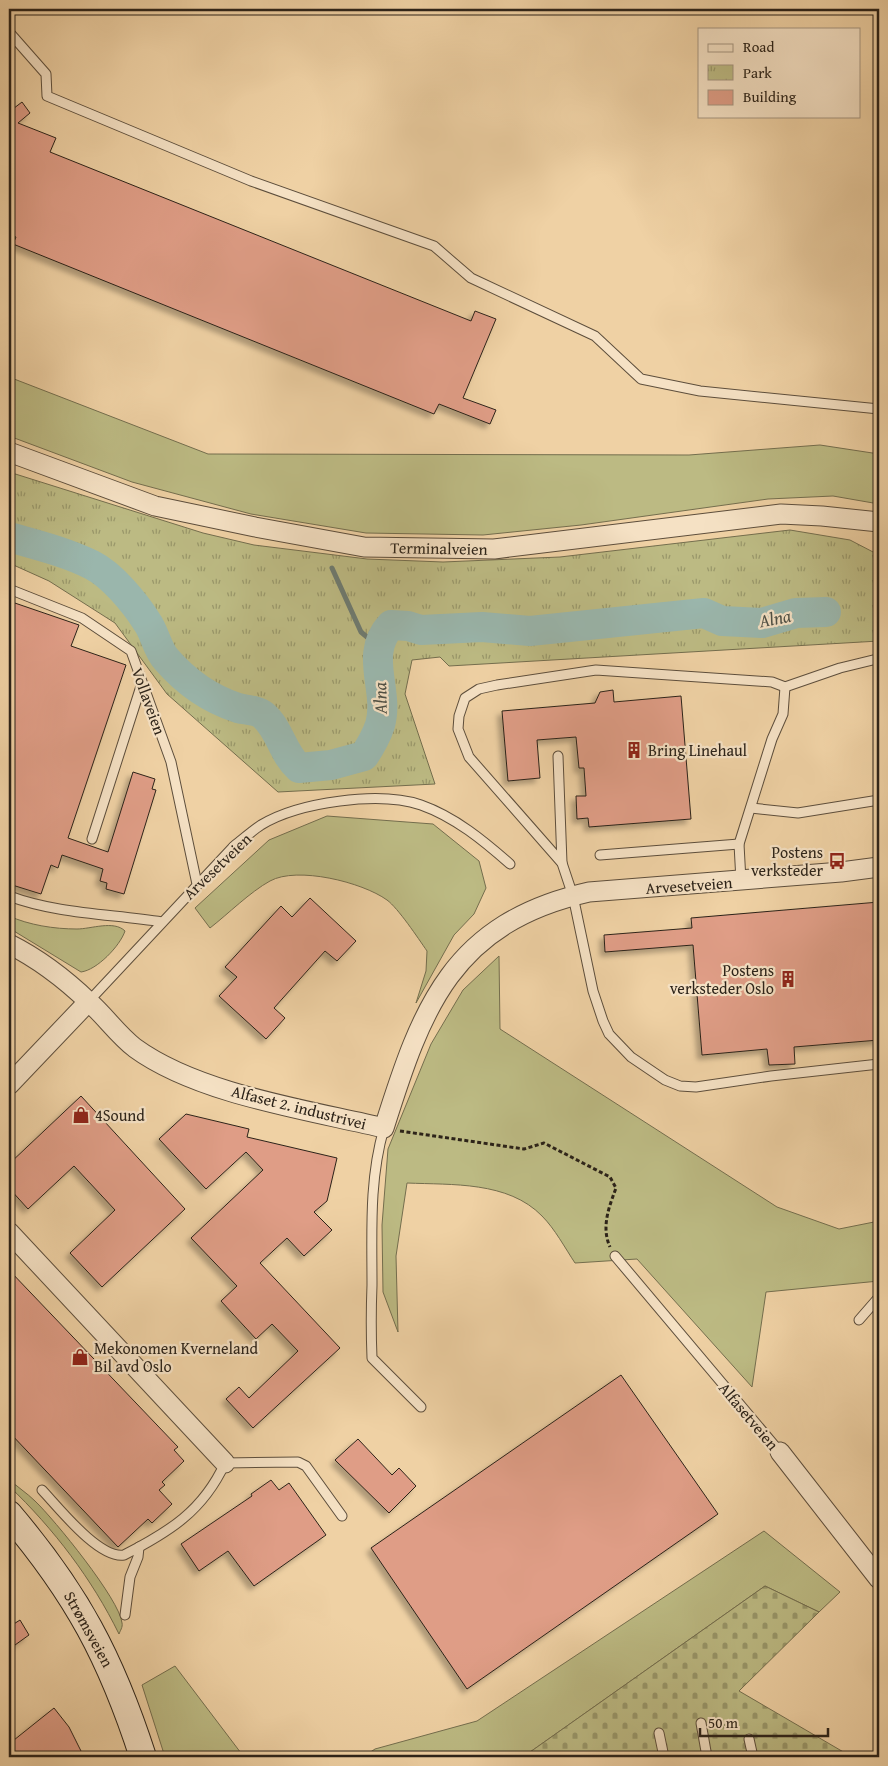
<svg xmlns="http://www.w3.org/2000/svg" width="888" height="1766" viewBox="0 0 888 1766" font-family="'Gentium Book Plus',serif">
<style>
.grass{fill:#bcba83;stroke:#746e4e}
.cemetery{fill:url(#cemetery-stones);stroke:#746e4e}
.park{fill:url(#park-tufts);stroke:#746e4e}
.lines{fill:none;stroke-linecap:round;stroke-linejoin:round}
.stream{stroke:#6e7b71;stroke-width:5}
.river{stroke:#9ab6ac;stroke-width:30}
.building{fill:#df9d86;stroke:#2c2319;filter:url(#shadow)}
.service-casing{stroke:#5d4e3c;stroke-width:11}
.minor-casing{stroke:#5d4e3c;stroke-width:21}
.secondary-casing{stroke:#2c2319;stroke-width:28}
.path{stroke:#2c2319;stroke-width:3;stroke-dasharray:4 2.5;stroke-linecap:butt}
.service{stroke:#f5e1c4;stroke-width:9}
.minor{stroke:#f5e1c4;stroke-width:19}
.secondary{stroke:#f5e1c4;stroke-width:26}
.labels{text-anchor:middle;dominant-baseline:central;stroke-width:4.5;stroke-linejoin:round;paint-order:stroke}
.street-label{font-size:16px;fill:#2c2319;stroke:#f5e1c4}
.poi-label{font-size:16px;fill:#2c2319;stroke:#f5e1c4;text-anchor:start}
.water-label{font-size:18px;font-style:italic;fill:#4d4f45;stroke:#f5e1c4}
</style>
<defs>
<pattern id="cemetery-stones" width="16" height="16" patternUnits="userSpaceOnUse" patternTransform="scale(1.25)"><rect width="16" height="16" fill="#bcba83"/><path d="M2 7V4a2 2 0 0 1 4 0v3zM10 15v-3a2 2 0 0 1 4 0v3z" fill="#99976a"/></pattern>
<pattern id="park-tufts" width="24" height="20" patternUnits="userSpaceOnUse" patternTransform="scale(1.25)"><rect width="24" height="20" fill="#bcba83"/><path d="M3 7l-1-3M5 7V3M7 7l1-3M15 17l-1-3M17 17v-4M19 17l1-3" fill="none" stroke="#99976a"/></pattern>
<filter id="shadow"><feDropShadow dx="-4.5" dy="4.5" stdDeviation="2.5" flood-color="#0004"/></filter>
</defs>
<rect width="100%" height="100%" fill="#efd1a4"/>
<filter id="stains"><feTurbulence type="fractalNoise" baseFrequency=".004" numOctaves="4"/><feColorMatrix values="0 0 0 0 .2 0 0 0 0 .09 0 0 0 0 .02 0 0 0 .5 -.17"/></filter>
<radialGradient id="worn" r=".72"><stop offset=".6" stop-color="#630" stop-opacity="0"/><stop offset="1" stop-color="#630" stop-opacity=".3"/></radialGradient>
<g class="grass">
<path d="M 9,377 L 208,454 L 689,455 L 820,445 L 879,454 L 879,504 L 833,496 L 768,499 L 581,525 L 483,535 L 366,533 L 251,514 L 132,482 L 9,436 Z"/>
<path d="M 327,816 L 433,824 L 479,861 L 486,888 L 474,914 L 454,935 L 416,1003 L 426,971 L 427,951 C 418,938 398,908 387,900 C 362,882 297,866 270,881 C 250,892 228,914 210,928 L 195,908 L 269,840 Z"/>
<path d="M 9,916 C 29,925 54,929 77,929 C 91,929 114,920 125,931 C 120,946 97,970 81,972 L 9,928 Z"/>
<path d="M 499,956 L 500,1029 L 777,1207 L 839,1229 L 879,1221 L 879,1281 L 766,1292 L 752,1387 L 637,1259 L 575,1263 C 565,1248 555,1229 542,1216 C 508,1181 452,1185 407,1183 L 396,1256 L 398,1332 L 383,1292 L 382,1225 L 388,1149 L 431,1044 L 463,990 Z"/>
<path d="M 9,1479 C 17,1487 27,1493 35,1501 C 54,1519 120,1600 122,1623 C 123,1627 120,1631 119,1634 C 92,1579 54,1529 9,1486 Z"/>
<path d="M 764,1531 L 840,1592 L 819,1612 L 765,1586 L 523,1757 L 363,1757 L 375,1749 L 477,1721 Z"/>
<path d="M 175,1666 L 244,1757 L 165,1757 L 142,1685 Z"/>
</g>
<path class="cemetery" d="M 765,1586 L 819,1612 L 739,1691 L 852,1757 L 523,1757 Z"/>
<path class="park" d="M 9,472 L 203,533 L 254,545 L 367,559 L 443,562 L 560,557 L 790,530 L 850,540 L 875,553 L 879,593 L 879,641 L 449,666 L 440,657 L 412,660 L 405,694 L 435,784 L 278,792 L 167,694 L 115,623 L 49,581 L 9,563 Z"/>
<g class="lines">
<path class="stream" d="M 332,568 L 361,632 L 379,647"/>
<path class="river" d="M 9,537 C 37,545 66,552 92,565 C 112,575 135,603 147,622 C 155,633 157,649 166,659 C 185,681 210,699 238,708 C 245,710 257,710 263,715 C 280,729 282,753 299,768 L 331,765 L 364,756 C 370,747 376,737 380,725 C 390,690 363,655 391,625 L 408,626 L 421,630 L 482,627 L 530,631 L 704,613 L 722,621 L 762,623 L 796,613 L 826,612"/>
</g>
<g class="building">
<path d="M 22,102 L 30,113 L 18,123 L 56,138 L 50,152 L 471,321 L 475,311 L 496,319 L 463,398 L 496,410 L 490,424 L 439,404 L 434,414 L 13,244 L 16,237 L 9,234 L 9,112 Z"/>
<path d="M 9,601 L 79,625 L 71,646 L 126,665 L 68,838 L 108,852 L 133,772 L 155,779 L 152,789 L 156,790 L 124,894 L 106,889 L 107,883 L 100,881 L 103,869 L 62,855 L 58,868 L 51,865 L 41,894 L 9,884 Z"/>
<path d="M 613,690 L 614,702 L 681,696 L 691,819 L 589,827 L 588,818 L 577,819 L 576,796 L 586,796 L 584,768 L 579,768 L 576,737 L 537,740 L 540,778 L 508,781 L 502,711 L 595,703 L 600,692 Z"/>
<path d="M 310,898 L 356,941 L 337,961 L 325,951 L 274,1008 L 285,1018 L 266,1039 L 219,996 L 237,977 L 225,967 L 281,906 L 292,917 Z"/>
<path d="M 879,902 L 879,1040 L 794,1047 L 795,1064 L 769,1065 L 767,1049 L 702,1055 L 693,945 L 605,952 L 604,935 L 692,928 L 691,918 Z"/>
<path d="M 81,1096 L 185,1209 L 102,1287 L 70,1253 L 115,1210 L 74,1166 L 28,1209 L 9,1188 L 9,1164 Z"/>
<path d="M 186,1114 L 249,1129 L 247,1137 L 337,1158 L 327,1201 L 314,1212 L 332,1230 L 304,1256 L 287,1238 L 260,1263 L 340,1348 L 253,1428 L 226,1399 L 239,1387 L 249,1398 L 298,1351 L 272,1324 L 256,1339 L 221,1301 L 237,1286 L 191,1238 L 263,1170 L 246,1152 L 206,1189 L 159,1139 Z"/>
<path d="M 9,1270 L 178,1447 L 174,1450 L 184,1461 L 162,1482 L 165,1485 L 159,1490 L 172,1504 L 152,1523 L 148,1519 L 118,1547 L 9,1432 Z"/>
<path d="M 621,1375 L 718,1514 L 467,1689 L 371,1548 Z"/>
<path d="M 358,1439 L 392,1475 L 399,1468 L 416,1486 L 389,1513 L 335,1460 Z"/>
<path d="M 271,1480 L 279,1490 L 289,1483 L 326,1535 L 254,1586 L 228,1551 L 199,1571 L 181,1544 L 252,1496 L 251,1494 Z"/>
<path d="M 20,1620 L 29,1635 L 15,1645 L 9,1635 L 9,1627 Z"/>
<path d="M 54,1708 L 69,1727 L 84,1757 L 9,1757 L 9,1744 Z"/>
</g>
<g class="lines">
<g class="service-casing">
<g id="service">
<path d="M 9,32 L 46,74 L 47,96 L 251,181 L 434,246 L 471,278 L 595,336 L 641,379 L 700,391 L 879,409"/>
<path d="M 9,589 L 82,618 L 131,651 L 171,762 L 197,884"/>
<path d="M 877,659 L 840,668 L 785,687 L 772,682 L 596,670 L 497,685 L 479,689 L 465,698 L 459,716 L 458,729 L 469,757 L 562,863 L 573,896 L 593,991 L 603,1021 L 609,1034 L 631,1057 L 665,1080 L 680,1086 L 696,1087 L 771,1076 L 879,1064"/>
<path d="M 558,756 L 562,863"/>
<path d="M 751,808 L 798,813 L 879,800"/>
<path d="M 92,839 L 142,683"/>
<path d="M 600,855 L 739,844"/>
<path d="M 741,881 L 739,844 L 772,739 L 783,714 L 785,687"/>
<path d="M 9,896 C 57,914 112,914 162,922"/>
<path d="M 89,1001 L 234,846 C 243,839 252,831 261,825 C 299,802 379,791 421,805 C 455,817 484,841 510,864"/>
<path d="M 384,1128 C 369,1180 372,1231 372,1285 C 371,1310 371,1334 372,1358 L 421,1407"/>
<path d="M 615,1256 L 780,1452"/>
<path d="M 859,1320 L 879,1297"/>
<path d="M 42,1490 C 59,1508 99,1559 124,1555 C 169,1532 203,1511 225,1463 L 298,1462 L 306,1466 L 342,1516"/>
<path d="M 125,1615 L 130,1577 L 138,1557 L 139,1547"/>
<path d="M 701,1723 L 707,1757"/>
<path d="M 659,1733 L 664,1757"/>
<path d="M 749,1739 L 753,1757"/>
</g>
</g>
<g class="minor-casing">
<g id="minor">
<path d="M 9,452 L 155,506 L 255,527 L 364,547 L 494,549 L 781,514 L 822,516 L 879,522"/>
<path d="M 9,944 C 37,958 66,980 89,1002 C 105,1016 118,1035 135,1048 C 198,1094 308,1110 384,1128 C 422,1007 452,923 589,892 L 841,872 L 879,867"/>
<path d="M 9,1085 L 89,1001"/>
<path d="M 9,1232 L 225,1463"/>
<path d="M 780,1452 L 879,1579"/>
</g>
</g>
<g class="secondary-casing">
<path id="secondary" d="M 9,1514 C 77,1594 111,1658 143,1757"/>
</g>
<path class="path" d="M 400,1131 L 524,1149 L 544,1143 L 610,1177 L 616,1188 C 609,1207 601,1227 610,1247"/>
<use href="#service" class="service"/>
<use href="#minor" class="minor"/>
<use href="#secondary" class="secondary"/>
</g>
<defs>
<g id="building-bare" transform="scale(1.35)"><path d="M-4-6H4V6H1V3H-1V6H-4ZM-2.5-4.3h1.7v1.8h-1.7ZM.8-4.3h1.7v1.8H.8ZM-2.5-1h1.7V.8h-1.7ZM.8-1h1.7V.8H.8Z" fill="#8f2418" stroke="#f5e1c4" stroke-width="2.5" paint-order="stroke"/></g>
<g id="bus-bare" transform="scale(1.35)"><path d="M-5-6H5V4H4V6H2V4H-2V6H-4V4H-5ZM-3.5-4V0h7V-4ZM-3.5 1.2v1.5H-2V1.2ZM2 1.2v1.5H3.5V1.2Z" fill="#8f2418" stroke="#f5e1c4" stroke-width="2.5" paint-order="stroke"/></g>
<g id="shop-bare" transform="scale(1.35)"><path d="M-5-2.5h2.3a2.7 3.5 0 0 1 5.4 0H5L5.5 6h-11ZM-1.5-2.5h3a1.5 2.3 0 0 0-3 0Z" fill="#8f2418" stroke="#f5e1c4" stroke-width="2.5" paint-order="stroke"/></g>
</defs>
<g fill-rule="evenodd">
<use href="#building-bare" x="634" y="750"/>
<use href="#bus-bare" x="837" y="861"/>
<use href="#building-bare" x="788" y="979"/>
<use href="#shop-bare" x="81" y="1115"/>
<use href="#shop-bare" x="80" y="1357"/>
</g>
<g class="labels">
<g class="street-label">
<text transform="translate(439 548) rotate(1)">Terminalveien</text>
<text transform="translate(149 701) rotate(70)">Vollaveien</text>
<text transform="translate(217 866) rotate(-44)">Arvesetveien</text>
<text transform="translate(689 885) rotate(-4)">Arvesetveien</text>
<text transform="translate(299 1107) rotate(14)">Alfaset 2. industrivei</text>
<text transform="translate(749 1416) rotate(50)">Alfasetveien</text>
<text transform="translate(89 1629) rotate(61)">Strømsveien</text>
</g>
<g class="poi-label">
<text x="648" y="750">Bring Linehaul</text>
<text x="823" y="852" text-anchor="end">Postens<tspan x="823" dy="18">verksteder</tspan></text>
<text x="774" y="970" text-anchor="end">Postens<tspan x="774" dy="18">verksteder Oslo</tspan></text>
<text x="95" y="1115">4Sound</text>
<text x="94" y="1348">Mekonomen Kverneland<tspan x="94" dy="18">Bil avd Oslo</tspan></text>
</g>
<g class="water-label">
<text transform="translate(775 618) rotate(-11)">Alna</text>
<text transform="translate(380 698) rotate(-91)">Alna</text>
</g>
</g>
<rect width="888" height="1766" fill="none" stroke="#efd1a4" stroke-width="30"/>
<rect x="10" y="10" width="868" height="1746" fill="none" stroke="#2c2319" stroke-width="2.5"/>
<rect x="15" y="15" width="858" height="1736" fill="none" stroke="#2c2319"/>
<rect x="698" y="28" width="162" height="90" fill="#f5e1c4" stroke="#a59580"/>
<rect x="708" y="44" width="25" height="8" fill="#f5e1c4" stroke="#a59580"/>
<text x="743" y="52" font-size="15" fill="#2c2319">Road</text>
<rect x="708" y="65" width="25" height="15" fill="url(#park-tufts)" stroke="#a59580"/>
<text x="743" y="78" font-size="15" fill="#2c2319">Park</text>
<rect x="708" y="90" width="25" height="15" fill="#df9d86" stroke="#a59580"/>
<text x="743" y="102" font-size="15" fill="#2c2319">Building</text>
<path d="M700 1728v8h128v-8" fill="none" stroke="#2c2319" stroke-width="2.5"/>
<text x="708" y="1728" font-size="15" fill="#2c2319" stroke="#f5e1c4" stroke-width="4" paint-order="stroke">50 m</text>
<rect width="100%" height="100%" filter="url(#stains)"/>
<rect width="100%" height="100%" fill="url(#worn)"/>
</svg>
